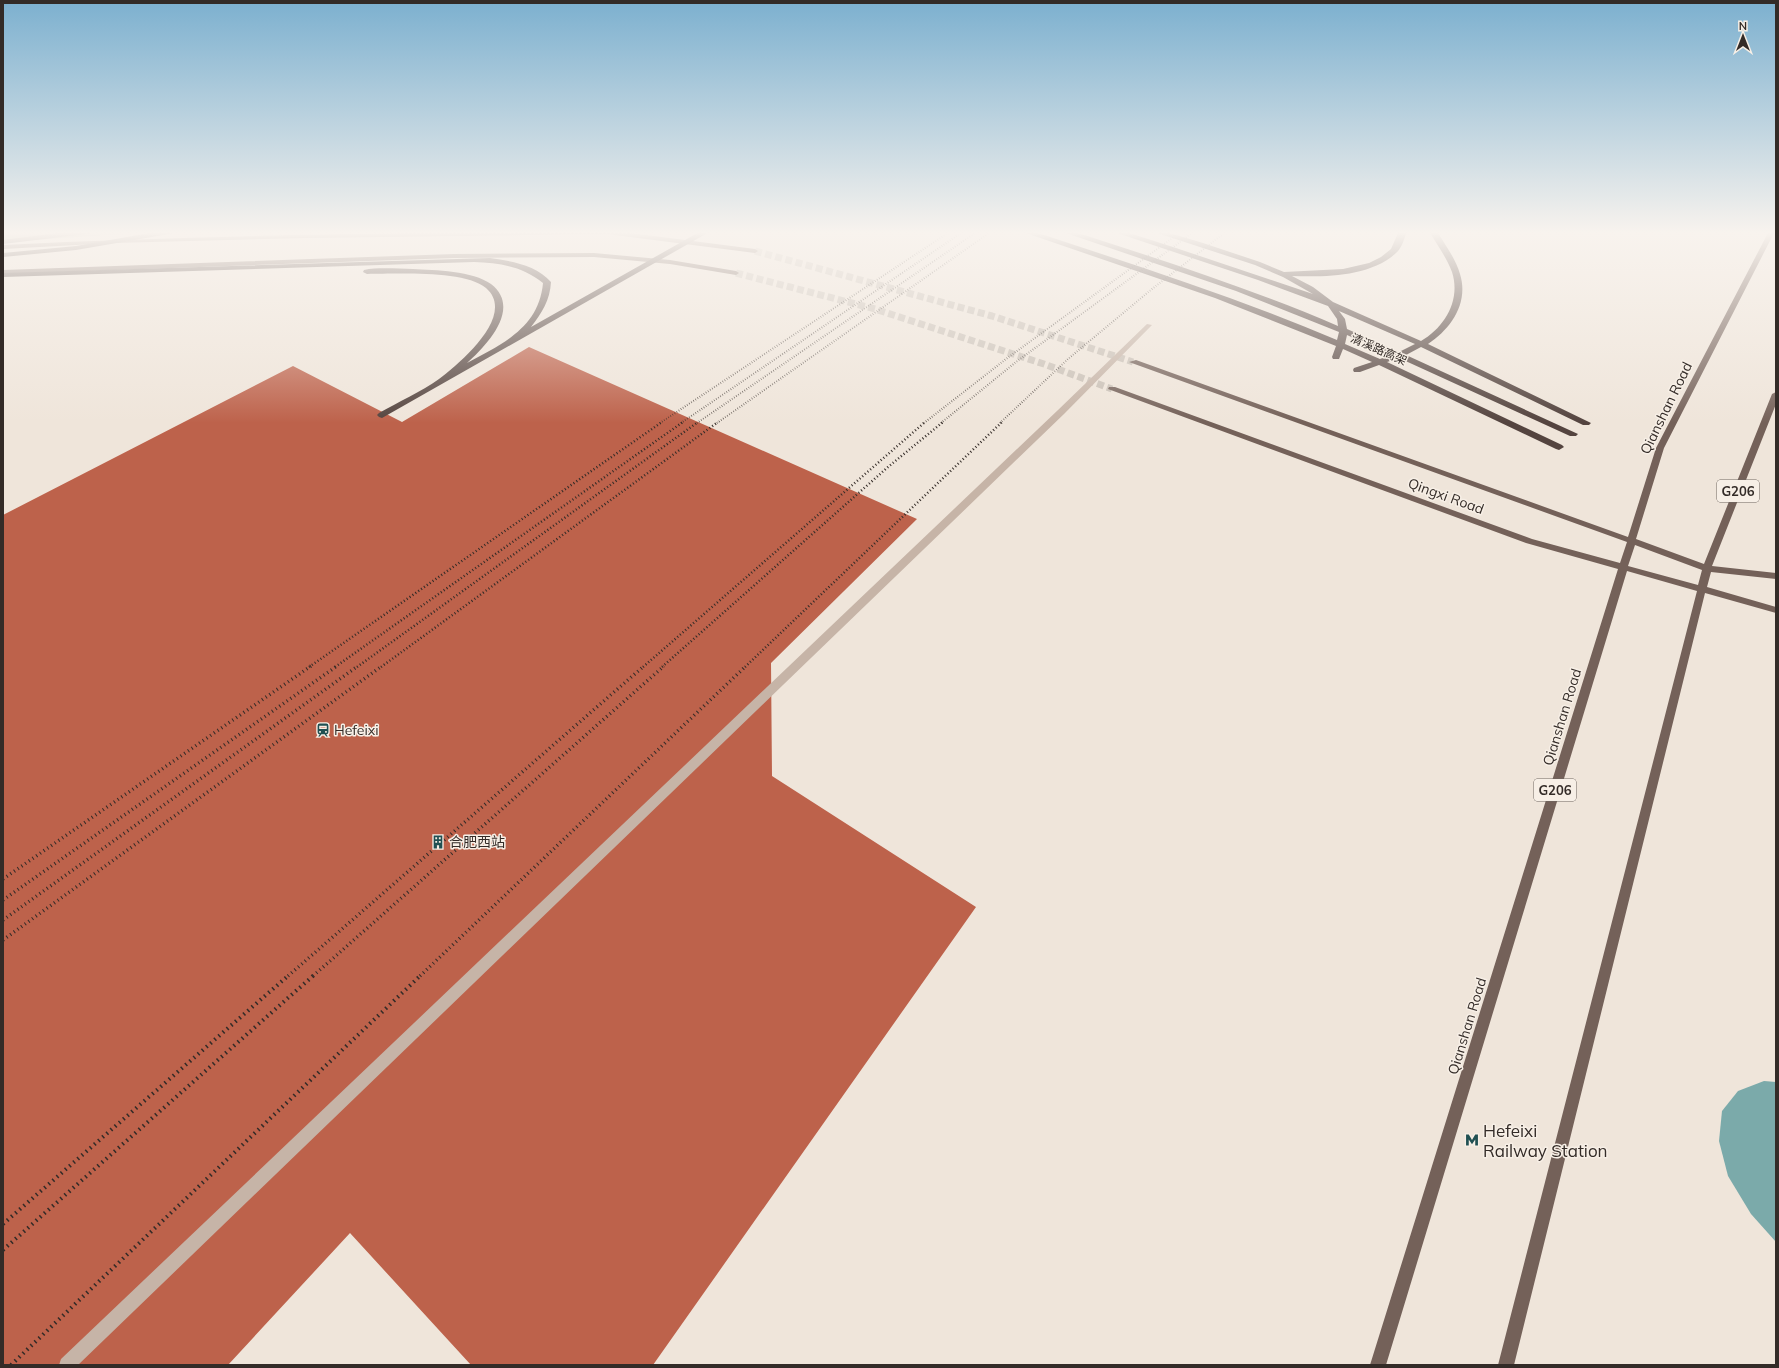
<svg xmlns="http://www.w3.org/2000/svg" width="1779" height="1368" viewBox="0 0 1779 1368" font-family="Mulish,'Noto Sans SC',sans-serif">
<style>
.green{fill:#b3bd9b}
.water{fill:#7baaaa}
.building{fill:#bd624b}
.lines{fill:none;stroke-linecap:round;stroke-linejoin:round}
.primary-tunnel{stroke:#c9c0b6;stroke-width:7;stroke-dasharray:7 3.5;stroke-linecap:butt}
.street{fill:#c6b4a7;fill-rule:evenodd}
.primary{fill:#746159;fill-rule:evenodd}
.highway{fill:#54443f;fill-rule:evenodd}
.rail-far3{stroke:#332b27;stroke-width:2;stroke-dasharray:0.5 2;stroke-linecap:butt}
.rail-far2{stroke:#332b27;stroke-width:2.5;stroke-dasharray:1 2.5;stroke-linecap:butt}
.rail-far1{stroke:#332b27;stroke-width:3.5;stroke-dasharray:1 3.5;stroke-linecap:butt}
.rail{stroke:#332b27;stroke-width:4;stroke-dasharray:1.5 4;stroke-linecap:butt}
.labels{text-anchor:middle;dominant-baseline:central;stroke-width:3;stroke-linejoin:round;paint-order:stroke}
.far-street-label{font-size:12px;fill:#332b27;stroke:#f7efe6}
.shield{fill:#f7efe6;stroke:#6e6660;stroke-width:1}
.shield-label{font-size:13px;font-weight:bold;fill:#332b27}
.street-label{font-size:14px;fill:#332b27;stroke:#f7efe6}
.poi-label{font-size:14px;fill:#332b27;stroke:#f7efe6;text-anchor:start}
.near-poi-label{font-size:17px;fill:#332b27;stroke:#f7efe6;text-anchor:start}
</style>
<rect width="100%" height="100%" fill="#efe5da"/>
<path class="green" d="M 3,231 L 123,231 L 121,234 L 3,242 Z"/>
<path class="water" d="M 1764,1081 L 1776,1082 L 1776,1242 L 1751,1214 L 1728,1176 L 1719,1141 L 1722,1111 L 1738,1091 Z"/>
<path class="building" d="M 529,347 L 917,519 L 771,663 L 772,776 L 976,907 L 653,1365 L 471,1365 L 350,1233 L 228,1365 L 3,1365 L 3,515 L 293,366 L 402,422 Z"/>
<g class="lines">
<g class="primary-tunnel">
<path d="M 755,251 L 992,316 L 1133,362"/>
<path d="M 736,273 L 875,309 L 1044,364 L 1112,389"/>
</g>
<path class="street" d="M 1147,324 L 1152,325 L 1064,414 L 78,1365 L 59,1365 L 61,1359 L 1058,410 Z"/>
<g class="primary">
<path d="M 530,231 L 615,231 L 755,249 L 758,251 L 755,253 L 607,234 L 306,238 L 113,243 L 3,249 L 3,245 C 178,236 354,234 530,231 Z"/>
<path d="M 1769,231 L 1775,231 L 1664,448 L 1636,539 L 1704,564 L 1772,394 L 1776,392 L 1776,404 L 1712,566 L 1776,573 L 1776,579 L 1711,572 L 1707,587 L 1776,607 L 1776,613 L 1705,593 L 1514,1365 L 1498,1365 L 1697,591 L 1627,571 L 1386,1365 L 1370,1365 L 1618,569 L 1526,543 L 1108,389 L 1109,387 L 1115,387 L 1532,539 L 1620,563 L 1627,542 L 1129,362 L 1136,360 L 1628,537 L 1656,448 ZM 1635,545 L 1702,570 L 1698,585 L 1628,566 Z"/>
<path d="M 594,253 L 670,260 L 736,271 L 739,273 L 736,275 L 670,264 L 594,257 L 454,258 L 3,274 L 3,270 L 454,254 Z"/>
</g>
<g class="highway">
<path d="M 74,231 L 98,231 L 94,233 L 3,244 L 3,240 Z"/>
<path d="M 161,231 L 179,231 L 175,233 L 76,250 L 3,257 L 3,253 L 76,246 Z"/>
<path d="M 701,231 L 711,231 L 382,418 L 379,417 L 377,415 L 379,413 C 398,402 421,392 439,379 C 460,363 517,315 486,288 C 464,270 396,274 367,274 L 363,272 L 364,270 C 379,267 398,269 413,269 C 435,270 473,271 491,284 C 522,308 487,345 467,363 C 502,344 539,328 543,283 C 522,266 500,263 474,262 L 3,277 L 3,273 L 490,258 C 512,261 536,265 551,282 C 550,300 542,313 531,327 Z"/>
<path d="M 1020,231 L 1032,231 C 1135,265 1238,298 1337,340 L 1339,332 L 1236,291 L 1060,231 L 1072,231 C 1162,260 1252,289 1338,326 L 1337,319 L 1328,306 L 1258,280 L 1111,231 L 1123,231 L 1176,248 L 1313,294 L 1283,277 L 1255,265 L 1151,231 L 1163,231 L 1203,243 L 1260,262 L 1284,272 L 1343,269 L 1369,263 L 1381,257 L 1391,249 L 1399,231 L 1407,231 C 1404,239 1402,248 1396,253 C 1370,277 1325,277 1292,276 L 1313,287 L 1333,302 L 1421,341 C 1445,327 1461,300 1452,272 C 1447,258 1437,245 1429,231 L 1437,231 C 1445,245 1456,259 1460,274 C 1469,303 1451,329 1428,344 L 1591,423 L 1589,425 L 1583,425 L 1421,347 L 1406,355 L 1578,434 L 1576,436 L 1570,436 L 1399,358 L 1387,362 L 1562,445 L 1564,447 L 1559,450 L 1556,449 L 1379,365 L 1360,372 L 1354,372 L 1353,370 L 1354,368 L 1372,362 L 1343,349 L 1339,359 L 1333,359 L 1332,357 L 1336,346 L 1215,298 ZM 1339,311 L 1415,344 L 1399,352 L 1347,329 L 1345,319 ZM 1347,335 L 1391,355 L 1380,359 L 1345,344 Z"/>
</g>
<g class="rail-far3">
<path d="M 660,423 L 951,231"/>
<path d="M 681,423 L 964,231"/>
<path d="M 697,423 L 978,231"/>
<path d="M 717,423 L 992,231"/>
<path d="M 924,423 L 1006,359 L 1182,231"/>
<path d="M 941,423 L 1016,362 L 1195,231"/>
<path d="M 1000,423 L 1068,359 L 1152,289 L 1227,231"/>
</g>
<g class="rail-far2">
<path d="M 309,667 L 662,422"/>
<path d="M 335,667 L 683,422"/>
<path d="M 357,667 L 698,422"/>
<path d="M 381,667 L 718,422"/>
<path d="M 643,667 L 925,422"/>
<path d="M 662,667 L 888,467 L 943,422"/>
<path d="M 745,667 L 1002,422"/>
</g>
<g class="rail-far1">
<path d="M 3,879 L 311,666"/>
<path d="M 3,900 L 337,666"/>
<path d="M 3,920 L 358,666"/>
<path d="M 3,940 L 382,666"/>
<path d="M 288,976 L 644,666"/>
<path d="M 313,976 L 664,666"/>
<path d="M 420,976 L 746,666"/>
</g>
<g class="rail">
<path d="M 3,1224 L 289,975"/>
<path d="M 3,1250 L 314,975"/>
<path d="M 11,1365 L 421,975"/>
</g>
</g>
<linearGradient id="sky" x2="0" y2="1"><stop stop-color="#7cb0cf"/><stop offset="0.55" stop-color="#f8f3ee"/><stop offset="1" stop-color="#f8f3ee" stop-opacity="0"/></linearGradient>
<rect width="1779" height="423" fill="url(#sky)"/>
<defs>
<g id="station-bare" transform="scale(1.08)"><path d="M-3-6H3Q5-6 5-4V2Q5 4 3 4L4.5 6H3L1.5 4h-3L-3 6H-4.5L-3 4Q-5 4-5 2V-4Q-5-6-3-6ZM-3.5-4v3h7v-3ZM-3.5 1v1.5H-2V1ZM2 1v1.5H3.5V1Z" fill="#205052" stroke="#f7efe6" stroke-width="2.5" paint-order="stroke"/></g>
<g id="building-bare" transform="scale(1.08)"><path d="M-4-6H4V6H1V3H-1V6H-4ZM-2.5-4.3h1.7v1.8h-1.7ZM.8-4.3h1.7v1.8H.8ZM-2.5-1h1.7V.8h-1.7ZM.8-1h1.7V.8H.8Z" fill="#205052" stroke="#f7efe6" stroke-width="2.5" paint-order="stroke"/></g>
<g id="metro-bare" transform="scale(1.08)"><path d="M-5.5 5V-5H-3L0 0L3-5H5.5V5H3V-.5L0 4L-3-.5V5Z" fill="#205052" stroke="#f7efe6" stroke-width="2.5" paint-order="stroke"/></g>
</defs>
<g fill-rule="evenodd">
<use href="#station-bare" x="323" y="730"/>
<use href="#building-bare" x="438" y="842"/>
<use href="#metro-bare" x="1472" y="1140"/>
</g>
<g class="labels">
<g class="far-street-label">
<text transform="translate(1379 349) rotate(24)">清溪路高架</text>
</g>
<g class="shield">
<rect x="1717" y="480" width="42" height="22" rx="3"/>
<rect x="1534" y="779" width="42" height="22" rx="3"/>
</g>
<g class="shield-label">
<text x="1738" y="491">G206</text>
<text x="1555" y="790">G206</text>
</g>
<g class="street-label">
<text transform="translate(1666 408) rotate(-64)">Qianshan Road</text>
<text transform="translate(1446 496) rotate(20)">Qingxi Road</text>
<text transform="translate(1562 717) rotate(-73)">Qianshan Road</text>
<text transform="translate(1467 1026) rotate(-73)">Qianshan Road</text>
</g>
<g class="poi-label">
<text x="334" y="730">Hefeixi</text>
<text x="449" y="842">合肥西站</text>
</g>
<g class="near-poi-label">
<text x="1483" y="1130">Hefeixi<tspan x="1483" dy="20">Railway Station</tspan></text>
</g>
</g>
<rect width="1779" height="1368" fill="none" stroke="#332b27" stroke-width="8"/>
<g transform="translate(1743 36)" stroke="#f7efe6" stroke-width="3" paint-order="stroke">
<path d="M0-3L7 15L0 10L-7 15Z" fill="#332b27"/>
<text y="-6" font-size="11" font-weight="bold" text-anchor="middle" fill="#332b27">N</text>
</g>
</svg>
